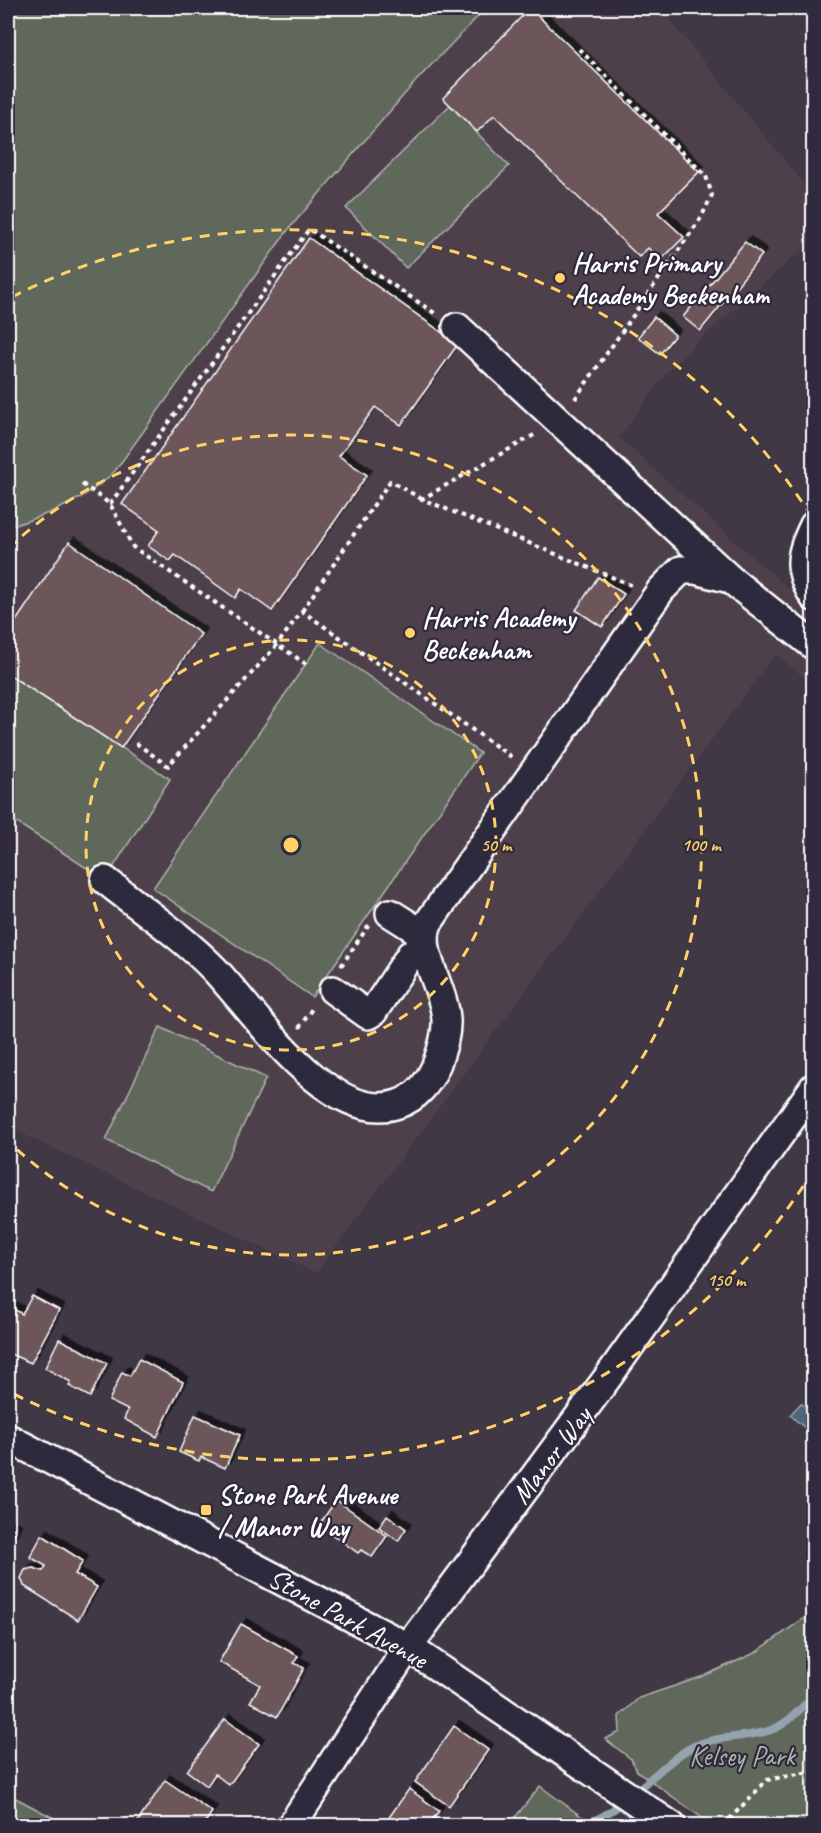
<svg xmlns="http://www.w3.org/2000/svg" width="821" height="1833" viewBox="0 0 821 1833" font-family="Caveat,sans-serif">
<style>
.built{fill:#4e414c}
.green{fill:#61685b;stroke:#b0b4ad;stroke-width:1.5}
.water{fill:#4e6678;stroke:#95a3ae;stroke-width:1.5}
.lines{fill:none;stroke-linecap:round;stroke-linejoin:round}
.stream{stroke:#95a3ae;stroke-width:8}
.building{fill:#6c575a;stroke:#fff;stroke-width:1.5;filter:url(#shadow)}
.minor-casing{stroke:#fff;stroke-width:32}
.path{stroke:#fff;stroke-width:4;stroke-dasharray:4.5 4.5;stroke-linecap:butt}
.minor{stroke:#2f2a3d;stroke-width:27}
.ring{fill:none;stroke:#ffd166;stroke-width:3;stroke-dasharray:10 8}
.poi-dot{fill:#ffd166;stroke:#2f2a3d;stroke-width:2}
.labels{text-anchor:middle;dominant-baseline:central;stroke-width:4.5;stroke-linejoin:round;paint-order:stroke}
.poi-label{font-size:28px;font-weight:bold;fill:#fff;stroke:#2f2a3d;text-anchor:start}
.street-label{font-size:28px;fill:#fff;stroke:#2f2a3d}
.park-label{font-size:28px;fill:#b0b4ad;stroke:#2f2a3d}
.centre{fill:#ffd166;stroke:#2f2a3d;stroke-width:3}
.ring-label{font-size:18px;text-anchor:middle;font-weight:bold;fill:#ffd166;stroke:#2f2a3d;stroke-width:4.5;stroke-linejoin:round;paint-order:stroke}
</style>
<defs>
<filter id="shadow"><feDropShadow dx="5.5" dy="-5.5" stdDeviation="0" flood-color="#0009"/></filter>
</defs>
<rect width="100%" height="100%" fill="#413846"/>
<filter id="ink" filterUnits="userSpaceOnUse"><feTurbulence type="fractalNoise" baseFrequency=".0167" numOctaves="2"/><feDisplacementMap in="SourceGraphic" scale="12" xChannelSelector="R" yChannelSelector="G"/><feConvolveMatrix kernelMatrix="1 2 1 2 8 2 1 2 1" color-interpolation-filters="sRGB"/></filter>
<g filter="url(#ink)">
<path class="built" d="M 8,8 L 660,8 L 813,195 L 813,240 L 692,347 L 663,377 L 619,438 L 813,611 L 813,684 L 775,654 L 316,1273 L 8,1127 Z"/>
<g class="green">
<path d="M 8,8 L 486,8 L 415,82 L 288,230 L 115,471 C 87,500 45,516 8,527 Z"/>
<path d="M 450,105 L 509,166 L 406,268 L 346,208 Z"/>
<path d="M 320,643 L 480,753 L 312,997 L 153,888 Z"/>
<path d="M 8,674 L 170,779 L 105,880 L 8,817 Z"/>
<path d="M 160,1027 L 266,1078 L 211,1192 L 106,1140 Z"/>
<path d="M 813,1612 L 813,1825 L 712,1825 L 637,1771 L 631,1759 L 605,1739 L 620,1732 L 619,1716 L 639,1698 L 701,1677 L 755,1653 Z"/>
<path d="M 540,1786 L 593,1825 L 509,1825 Z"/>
<path d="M 8,1794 L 67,1825 L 8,1825 Z"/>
</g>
<path class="water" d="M 801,1403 L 813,1414 L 813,1435 L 790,1415 Z"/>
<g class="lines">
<path class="stream" d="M 577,1826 C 618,1819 654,1768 690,1748 C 714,1735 745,1739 771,1730 C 789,1724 800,1708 814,1696"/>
</g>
<g class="building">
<path d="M 530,8 L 699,172 L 658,213 L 684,237 L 661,260 L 648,248 L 639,257 L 494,115 L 477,132 L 443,98 Z"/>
<path d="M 309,238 L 458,344 L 401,425 L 375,407 L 339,456 L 367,475 L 272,611 L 241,589 L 235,598 L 175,555 L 170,561 L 148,546 L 159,530 L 122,504 Z"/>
<path d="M 745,242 L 762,255 L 700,331 L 683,317 Z"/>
<path d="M 654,317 L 675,335 L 660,354 L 638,337 Z"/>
<path d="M 69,542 L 201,634 L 121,748 L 8,674 L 8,633 Z"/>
<path d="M 598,577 L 624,594 L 602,627 L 576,610 Z"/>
<path d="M 32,1296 L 59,1310 L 31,1363 L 8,1353 L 8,1306 L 22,1314 Z"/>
<path d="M 59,1339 L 107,1363 L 90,1397 L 69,1386 L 71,1382 L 45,1368 Z"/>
<path d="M 139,1359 L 183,1382 L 157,1437 L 124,1419 L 128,1410 L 109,1401 L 122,1372 L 130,1376 Z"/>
<path d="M 195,1415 L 240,1435 L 225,1468 L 201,1457 L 199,1461 L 179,1452 Z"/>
<path d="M 336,1500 L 387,1536 L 372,1557 L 361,1550 L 358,1553 L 319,1525 Z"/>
<path d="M 387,1515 L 406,1529 L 398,1541 L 379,1527 Z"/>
<path d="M 8,1526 L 16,1530 L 8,1548 Z"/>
<path d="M 42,1535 L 83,1561 L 75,1574 L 97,1587 L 78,1620 L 24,1586 L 21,1578 L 25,1570 L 33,1568 L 43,1571 L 46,1566 L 30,1557 Z"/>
<path d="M 241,1624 L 298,1656 L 294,1663 L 304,1668 L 277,1717 L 250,1702 L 260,1685 L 219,1662 Z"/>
<path d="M 225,1719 L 259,1744 L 229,1785 L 215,1774 L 207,1786 L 187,1771 Z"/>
<path d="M 454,1726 L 488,1750 L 449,1806 L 415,1782 Z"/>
<path d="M 165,1780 L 212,1812 L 203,1826 L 135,1826 Z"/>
<path d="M 409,1789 L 439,1811 L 428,1826 L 383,1826 Z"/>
</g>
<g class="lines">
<g class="minor-casing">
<g id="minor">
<path d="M 457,327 L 730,579 L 814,646"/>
<path d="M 814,525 C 800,554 796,568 814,597"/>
<path d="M 105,880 C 141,909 182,936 214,969 C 255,1012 330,1127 398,1104 C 417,1098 430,1081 437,1063 C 442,1049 447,1034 446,1019 C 444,987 416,952 428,923 L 661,590 L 681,570 L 695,570 L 730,579"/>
<path d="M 390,913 L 423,934"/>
<path d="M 333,990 L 368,1015 L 373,1012 L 411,954 L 423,945"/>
<path d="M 8,1438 L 408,1647 L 672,1826"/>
<path d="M 291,1826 L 408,1647 L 608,1377 L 814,1087"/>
</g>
</g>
<g class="path">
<path d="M 575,399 L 701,218 L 712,195 L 706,176 L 577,47"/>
<path d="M 534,435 L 422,499 L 631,585"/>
<path d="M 82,484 L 110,504 L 133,547 L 306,664"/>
<path d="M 110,504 L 309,229 L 436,314"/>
<path d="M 302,611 L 390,481 L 422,499"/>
<path d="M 136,743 L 168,766 L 277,645 L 302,611 L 513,758"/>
<path d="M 341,966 L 369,925"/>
<path d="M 299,1028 L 313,1007"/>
<path d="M 723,1826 L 767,1780 L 814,1771"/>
</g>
<use href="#minor" class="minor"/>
</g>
</g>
<g class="ring">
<circle cx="291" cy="845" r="205"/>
<path d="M9 548A410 410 0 1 1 9 1142"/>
<path d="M813 1171A615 615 0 0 1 12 1393M12 297A615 615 0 0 1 813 519"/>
</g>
<g class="poi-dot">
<circle cx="560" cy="278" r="6"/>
<circle cx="410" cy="633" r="6"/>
<rect x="200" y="1504" width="12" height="12" rx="3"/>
</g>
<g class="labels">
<g class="poi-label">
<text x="572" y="262">Harris Primary<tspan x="572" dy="32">Academy Beckenham</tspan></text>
<text x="422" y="617">Harris Academy<tspan x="422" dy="32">Beckenham</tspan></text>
<text x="218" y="1494">Stone Park Avenue<tspan x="218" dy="32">/ Manor Way</tspan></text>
</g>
<g class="street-label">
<text transform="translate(551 1455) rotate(-53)">Manor Way</text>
<text transform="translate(348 1618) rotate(29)">Stone Park Avenue</text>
</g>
<g class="park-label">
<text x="742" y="1755">Kelsey Park</text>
</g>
</g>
<circle cx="291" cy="845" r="9" class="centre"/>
<g class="ring-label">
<text x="496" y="851">50 m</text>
<text x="701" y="851">100 m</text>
<text x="726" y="1286">150 m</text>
</g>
<rect width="821" height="1833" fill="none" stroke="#2f2a3d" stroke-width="30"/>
<rect x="15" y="15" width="791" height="1803" fill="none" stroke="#fff" stroke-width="2" filter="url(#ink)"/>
</svg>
